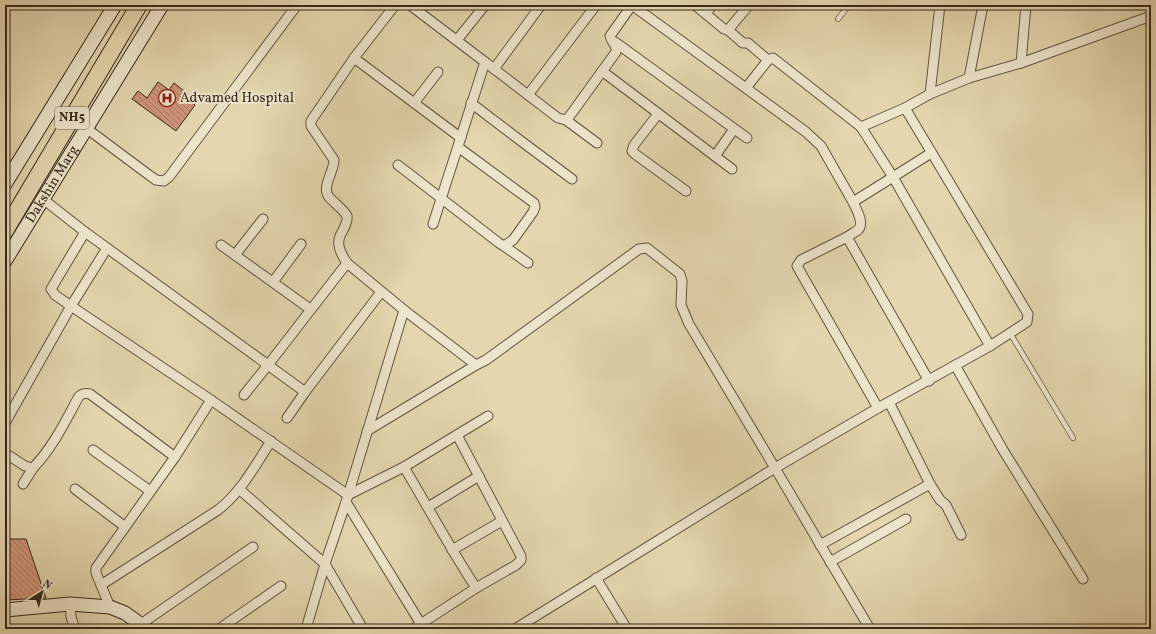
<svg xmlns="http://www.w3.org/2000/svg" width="1156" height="634" viewBox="0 0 1156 634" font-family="Vollkorn,serif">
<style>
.building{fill:url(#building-back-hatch);stroke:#36291d}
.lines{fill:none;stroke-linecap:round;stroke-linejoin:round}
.lane-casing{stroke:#625442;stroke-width:6}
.street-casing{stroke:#625442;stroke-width:11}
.secondary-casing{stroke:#36291d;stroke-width:15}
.highway-casing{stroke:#36291d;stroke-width:18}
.lane{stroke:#ede5cb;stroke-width:4.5}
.street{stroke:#ede5cb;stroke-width:9}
.secondary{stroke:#ede5cb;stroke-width:13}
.highway{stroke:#e4d7af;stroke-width:16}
.labels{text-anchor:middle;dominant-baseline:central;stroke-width:4;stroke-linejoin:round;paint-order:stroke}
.shield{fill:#ede5cb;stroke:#6d6151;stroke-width:1}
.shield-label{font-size:13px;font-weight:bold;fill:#36291d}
.poi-label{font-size:14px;fill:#36291d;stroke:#ede5cb;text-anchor:start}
.street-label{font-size:14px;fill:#36291d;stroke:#ede5cb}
</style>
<defs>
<pattern id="building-back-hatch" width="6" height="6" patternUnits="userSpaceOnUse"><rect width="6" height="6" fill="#d1957b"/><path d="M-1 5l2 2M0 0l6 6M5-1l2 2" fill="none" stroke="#aa7a64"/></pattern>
</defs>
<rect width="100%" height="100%" fill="#e4d7af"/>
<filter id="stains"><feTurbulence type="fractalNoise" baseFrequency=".005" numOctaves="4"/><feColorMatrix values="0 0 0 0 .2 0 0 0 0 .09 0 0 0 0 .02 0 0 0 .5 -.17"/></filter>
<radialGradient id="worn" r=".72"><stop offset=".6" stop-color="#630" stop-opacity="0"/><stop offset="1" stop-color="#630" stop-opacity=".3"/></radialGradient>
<g class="building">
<path d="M 158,82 L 169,90 L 174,83 L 188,94 L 185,98 L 195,105 L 176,131 L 132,99 L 138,91 L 147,98 Z"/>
<path d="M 5,539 L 26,539 L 46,598 L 5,600 Z"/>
</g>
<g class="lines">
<g class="lane-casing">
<g id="lane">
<path d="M 838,19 L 849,5"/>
<path d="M 1010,333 L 1073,438"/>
</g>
</g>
<g class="street-casing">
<g id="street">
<path d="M 410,5 L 485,62 L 433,224"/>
<path d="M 632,5 L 806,132 L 821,146 L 853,202"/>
<path d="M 695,5 L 724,29 L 728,30 L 743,43 L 748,43 L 768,60"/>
<path d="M 706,14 L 712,5"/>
<path d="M 728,30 L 749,5"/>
<path d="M 457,40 L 485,5"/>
<path d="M 615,42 L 747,138"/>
<path d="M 354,58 L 461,138"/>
<path d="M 485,62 L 558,118 L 566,120 L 569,117 L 616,52 C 618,45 611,43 610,36 L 632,5"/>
<path d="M 1021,63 L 1151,16"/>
<path d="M 494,69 L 541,5"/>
<path d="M 602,71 L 732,169"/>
<path d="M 969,78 L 1021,63 L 1026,5"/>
<path d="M 746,88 L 768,60 L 773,58 L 861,127"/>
<path d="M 930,94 L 969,78 L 983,5"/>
<path d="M 528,95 L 596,5"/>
<path d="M 414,103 L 438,72"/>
<path d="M 471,103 L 521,141 L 572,179"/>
<path d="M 905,108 L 930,94 L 940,5"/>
<path d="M 658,114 L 634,145 L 632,151 L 635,154 L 686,191"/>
<path d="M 566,120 L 597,143"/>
<path d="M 86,128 L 149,175 L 156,180 L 164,181 L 169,177 L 297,5"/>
<path d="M 715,156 L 734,129"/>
<path d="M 398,165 L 499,243 L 504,246 L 513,240 L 533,212 L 535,207 L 534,203 L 458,147"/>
<path d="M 43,199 L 85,232 L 268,365 L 244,395"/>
<path d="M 85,232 L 51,289 L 55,295 L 71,306 L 107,248"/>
<path d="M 847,237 L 801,260 L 797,266 L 878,408"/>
<path d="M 221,245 L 310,309"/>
<path d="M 504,246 L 528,263"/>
<path d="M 235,255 L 263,219"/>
<path d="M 347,263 L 268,365 L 305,392 L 381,292"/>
<path d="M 273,282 L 301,244"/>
<path d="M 404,310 L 476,365 L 486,360 L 639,249 L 647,248 L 680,274 L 682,281 L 681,305 L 689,324 L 775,468 L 878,408 L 990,346 L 1027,322 L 1028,314 L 905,108 L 861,127 L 893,177 L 931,153"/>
<path d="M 955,365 L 1003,450 L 1083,579"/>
<path d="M 929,381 L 847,237 C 850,235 855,232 858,230 C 865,223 856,209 853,202 L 893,177 L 990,346"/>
<path d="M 889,402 L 930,484 L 940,500 L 946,505 L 961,535"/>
<path d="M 287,418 L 305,392"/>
<path d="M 5,423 L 71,306 L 211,400 L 348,495 L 404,467 L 488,416"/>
<path d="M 367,431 L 476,365"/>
<path d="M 93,450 L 150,491"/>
<path d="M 5,453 L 25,466 L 33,468 C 53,447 65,422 78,398 C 81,393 85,393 90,394 L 175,457 L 96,568 L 96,573 L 110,607"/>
<path d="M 175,457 L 211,400"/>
<path d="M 404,467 C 428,507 450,548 476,588"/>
<path d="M 23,484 L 33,468"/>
<path d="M 75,489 L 124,526"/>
<path d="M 239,489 L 325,564 L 363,629"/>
<path d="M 346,502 L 424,629"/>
<path d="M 428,507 L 479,476"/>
<path d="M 820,545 L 930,484"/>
<path d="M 452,550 L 502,521"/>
<path d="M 830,562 L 906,519"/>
<path d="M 596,578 L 627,629"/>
<path d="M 101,585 L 218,510 C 241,492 255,466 271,441"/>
<path d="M 70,604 L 71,617 L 75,629"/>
<path d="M 141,624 L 253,547"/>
<path d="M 219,629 L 281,586"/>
<path d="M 306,629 L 325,564 L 346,502 L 404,310 L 347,263 C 342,255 336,246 340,236 C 343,229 348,224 347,216 C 342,208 335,204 329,197 C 321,187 334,172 334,160 L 311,126 L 311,121 L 354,58 L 395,5"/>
<path d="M 413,629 L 476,588 L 516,565 L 521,560 L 521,556 L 457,435"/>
<path d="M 515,629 L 775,468 L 870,629"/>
</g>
</g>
<g class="secondary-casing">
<g id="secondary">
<path d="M 5,184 L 115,5"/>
<path id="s1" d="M 5,261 L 162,5"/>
<path d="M 5,610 L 70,604 L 110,607 L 125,613 L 147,629"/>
</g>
</g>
<g class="highway-casing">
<path id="highway" d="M 5,231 L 139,5"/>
</g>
<use href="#lane" class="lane"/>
<use href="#street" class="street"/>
<use href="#secondary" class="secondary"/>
<use href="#highway" class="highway"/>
</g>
<defs>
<g id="hospital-ring" transform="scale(0.9)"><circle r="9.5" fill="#ede5cb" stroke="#8f2418" stroke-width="1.5"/><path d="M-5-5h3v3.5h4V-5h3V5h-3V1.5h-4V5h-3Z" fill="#8f2418"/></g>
</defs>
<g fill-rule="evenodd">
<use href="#hospital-ring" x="167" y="98"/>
</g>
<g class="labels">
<rect class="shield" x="55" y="107" width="34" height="22" rx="3"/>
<g class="shield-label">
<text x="72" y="118">NH5</text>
</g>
<g class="poi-label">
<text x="180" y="98">Advamed Hospital</text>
</g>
<g class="street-label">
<text stroke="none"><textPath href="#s1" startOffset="90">Dakshin Marg</textPath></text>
</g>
</g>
<rect width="1156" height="634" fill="none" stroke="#e4d7af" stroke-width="20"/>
<rect x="6" y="6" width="1144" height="622" fill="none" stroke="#36291d" stroke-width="2"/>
<rect x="10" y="10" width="1136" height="614" fill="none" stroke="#36291d"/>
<g transform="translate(42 592) rotate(36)" stroke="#ede5cb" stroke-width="3" paint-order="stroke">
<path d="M0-3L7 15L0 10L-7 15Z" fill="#36291d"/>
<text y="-6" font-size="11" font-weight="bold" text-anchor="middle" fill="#36291d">N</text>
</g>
<rect width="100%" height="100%" filter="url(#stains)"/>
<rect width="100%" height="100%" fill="url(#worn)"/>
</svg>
